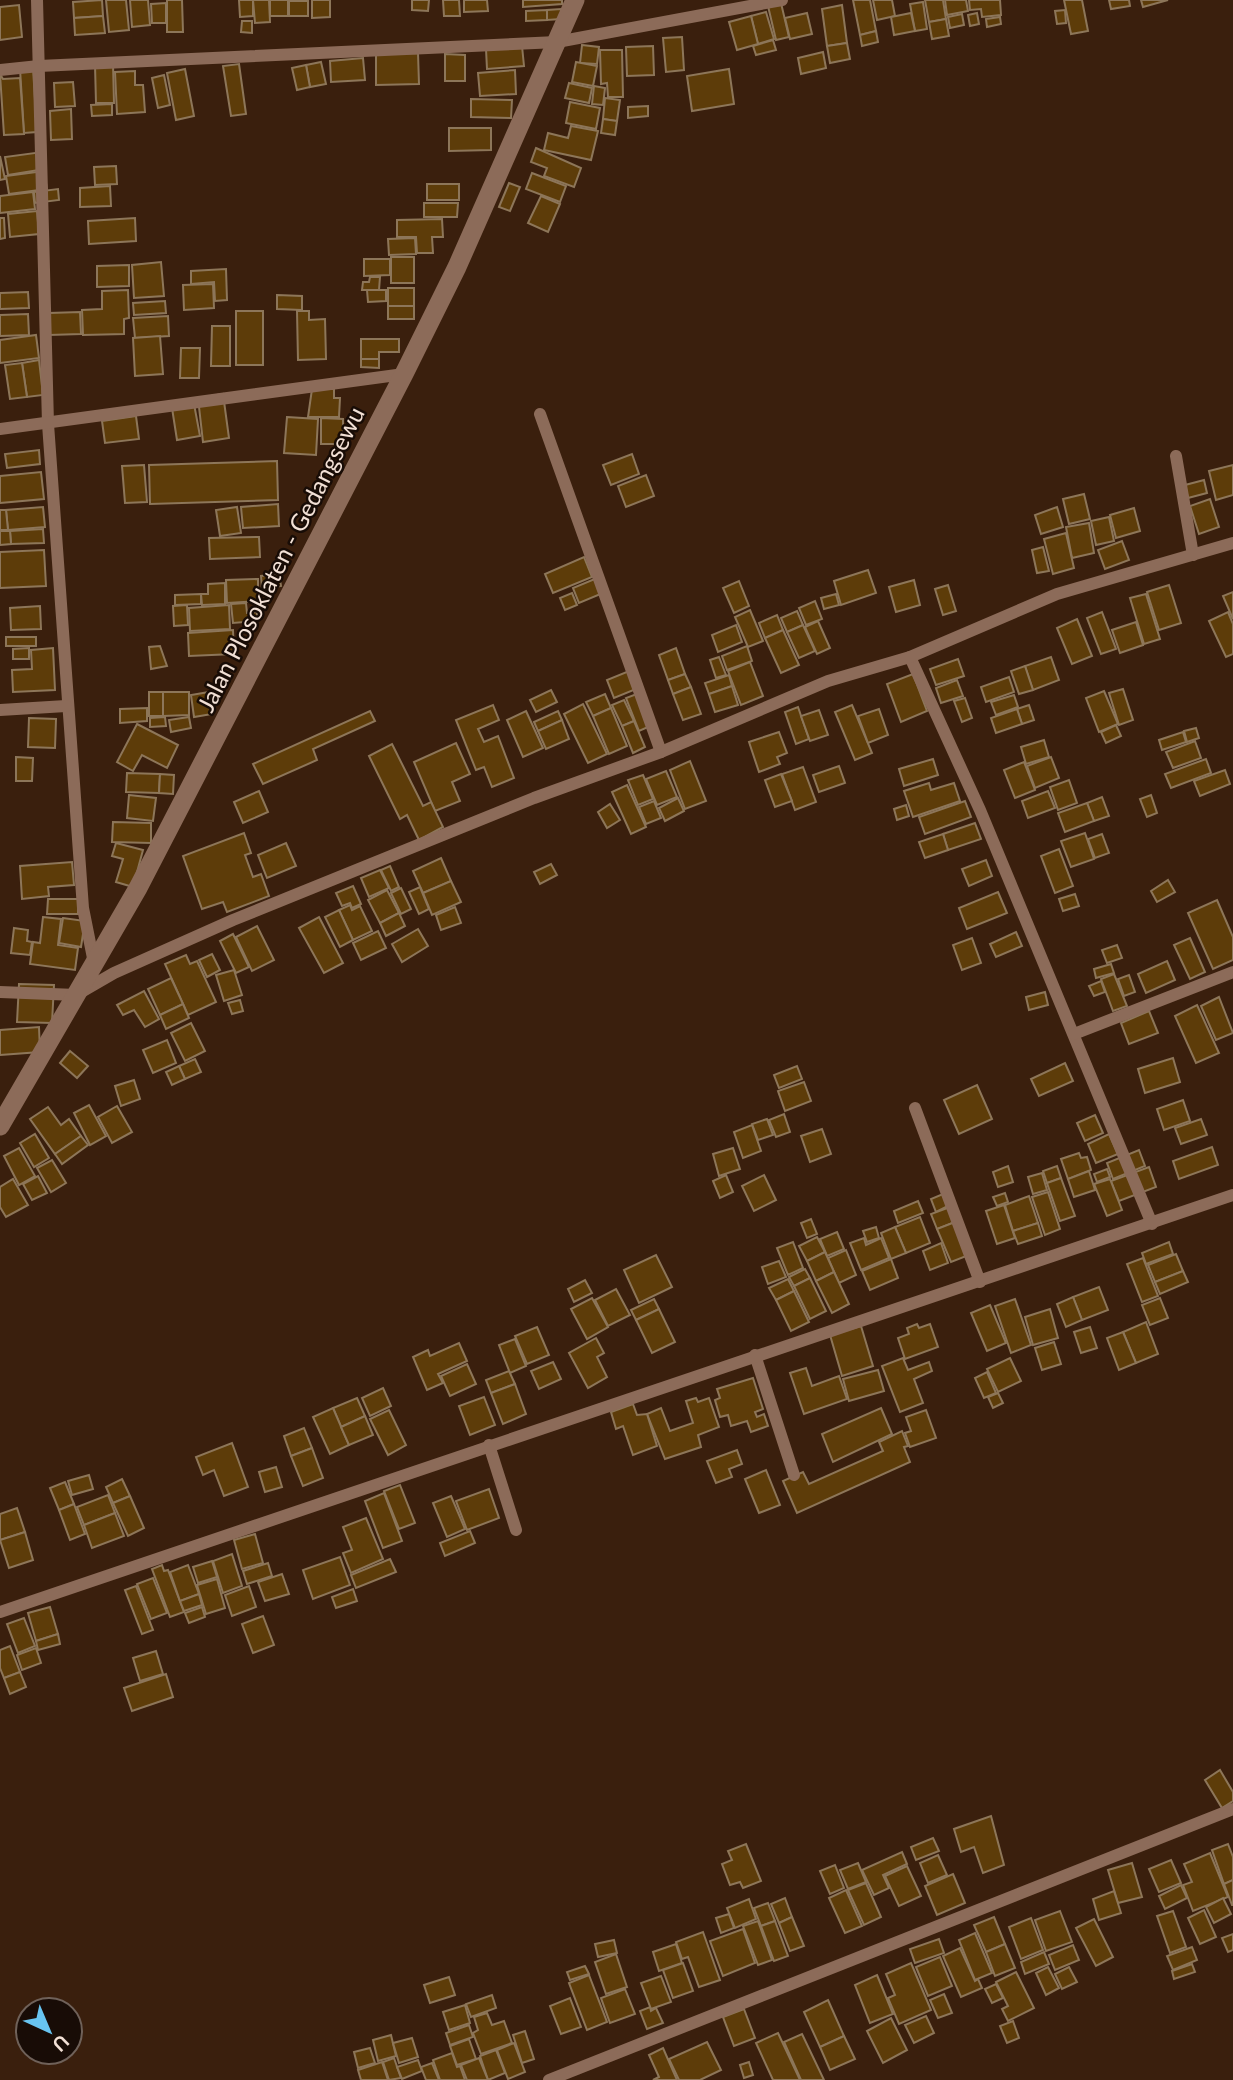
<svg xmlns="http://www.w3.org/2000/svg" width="1233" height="2080" viewBox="0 0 1233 2080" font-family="Lato,sans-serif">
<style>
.building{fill:#5d3c09;stroke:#8d7659;stroke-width:2}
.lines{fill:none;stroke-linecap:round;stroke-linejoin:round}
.street{stroke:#8c6b59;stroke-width:12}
.secondary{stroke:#8c6b59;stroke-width:19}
.labels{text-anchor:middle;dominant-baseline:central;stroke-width:5;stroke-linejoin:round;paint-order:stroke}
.street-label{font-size:24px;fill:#f2e0d5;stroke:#180c06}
</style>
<rect width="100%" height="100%" fill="#3a1f0d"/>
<g class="building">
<path d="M 102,0 L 103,16 L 74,18 L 73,2 Z"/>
<path d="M 106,0 L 126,0 L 129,30 L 109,32 Z"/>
<path d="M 130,0 L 148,0 L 150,25 L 132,27 Z"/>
<path d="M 167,0 L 182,0 L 183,32 L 167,32 Z"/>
<path d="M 239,0 L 253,0 L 253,16 L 240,17 Z"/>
<path d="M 253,0 L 269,0 L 270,22 L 255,23 Z"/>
<rect x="270" y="0" width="18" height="16"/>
<path d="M 312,0 L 330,0 L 330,17 L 312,18 Z"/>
<path d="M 412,0 L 429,0 L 428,11 L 412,10 Z"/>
<path d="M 443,0 L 459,0 L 460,16 L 444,16 Z"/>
<path d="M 464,0 L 487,0 L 488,11 L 464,12 Z"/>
<path d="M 523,0 L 562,0 L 562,4 L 523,7 Z"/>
<path d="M 853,0 L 870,0 L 876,31 L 860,35 Z"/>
<path d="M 873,0 L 892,0 L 895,16 L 877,20 Z"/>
<path d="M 925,0 L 943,0 L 946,19 L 929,22 Z"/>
<path d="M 945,0 L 966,0 L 968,11 L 947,15 Z"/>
<path d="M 969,0 L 1000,0 L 1001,15 L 982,17 L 981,9 L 970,10 Z"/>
<path d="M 1064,0 L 1082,0 L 1088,31 L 1071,34 Z"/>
<path d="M 1109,0 L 1129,0 L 1130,6 L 1111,9 Z"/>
<path d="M 1141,0 L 1168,0 L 1143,7 Z"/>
<rect x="289" y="1" width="19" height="15"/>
<path d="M 923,2 L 927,29 L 915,31 L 910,4 Z"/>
<path d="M 166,3 L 166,23 L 152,23 L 151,4 Z"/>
<path d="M 781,3 L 789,37 L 776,40 L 768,6 Z"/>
<path d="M 19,5 L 22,37 L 0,40 L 0,7 Z"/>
<path d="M 842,5 L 847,43 L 827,46 L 822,9 Z"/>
<path d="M 561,9 L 561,19 L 547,20 L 547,10 Z"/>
<path d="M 547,10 L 547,20 L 526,21 L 526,11 Z"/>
<path d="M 1065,10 L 1066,23 L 1057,24 L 1055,11 Z"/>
<path d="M 766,12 L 774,39 L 758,44 L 751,16 Z"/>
<path d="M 807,13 L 812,34 L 790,39 L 785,18 Z"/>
<path d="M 911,13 L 915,31 L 894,35 L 891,17 Z"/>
<path d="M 977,13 L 979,24 L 970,26 L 968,15 Z"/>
<path d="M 962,14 L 964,25 L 950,28 L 948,17 Z"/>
<path d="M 103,16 L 105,33 L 75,35 L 74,18 Z"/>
<path d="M 751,16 L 758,44 L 737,50 L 729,22 Z"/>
<path d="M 1000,17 L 1001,24 L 987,27 L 986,19 Z"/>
<path d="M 946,19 L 949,36 L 932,39 L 929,22 Z"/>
<path d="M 242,21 L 252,21 L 252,33 L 241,32 Z"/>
<path d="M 876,31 L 878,42 L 862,46 L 860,35 Z"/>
<path d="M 682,37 L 684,70 L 666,72 L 663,38 Z"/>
<path d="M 773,40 L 776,50 L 756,55 L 753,46 Z"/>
<path d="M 847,43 L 850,59 L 830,63 L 827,46 Z"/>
<path d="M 582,45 L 599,47 L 597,64 L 580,63 Z"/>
<path d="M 522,46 L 524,66 L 487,69 L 486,49 Z"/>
<path d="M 653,46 L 654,75 L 627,76 L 626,47 Z"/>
<path d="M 600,50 L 622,50 L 623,97 L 608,97 L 607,83 L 601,84 Z"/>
<path d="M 823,52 L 826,68 L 801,74 L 798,58 Z"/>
<path d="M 418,53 L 419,84 L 376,85 L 376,54 Z"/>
<path d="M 445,54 L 465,55 L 465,81 L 445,81 Z"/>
<path d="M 363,58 L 365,80 L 331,82 L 330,61 Z"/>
<path d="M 321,62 L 326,84 L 310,87 L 306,65 Z"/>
<path d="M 576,62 L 597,66 L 593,86 L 572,82 Z"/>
<path d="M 113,64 L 114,103 L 96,103 L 95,65 Z"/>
<path d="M 239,64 L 246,114 L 231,116 L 223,66 Z"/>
<path d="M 306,65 L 310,87 L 297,90 L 292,68 Z"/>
<path d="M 33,68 L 37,132 L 24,133 L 20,69 Z"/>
<path d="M 185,69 L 194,116 L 176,120 L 167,73 Z"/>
<path d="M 729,69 L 734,104 L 692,111 L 687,76 Z"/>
<path d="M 515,70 L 516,94 L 480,96 L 478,73 Z"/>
<path d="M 135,71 L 135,85 L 143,85 L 145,112 L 117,114 L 115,72 Z"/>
<path d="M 0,74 L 3,79 L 20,78 L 24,134 L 4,135 Z"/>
<path d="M 164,75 L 170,105 L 158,108 L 152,78 Z"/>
<path d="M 73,82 L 75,106 L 55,107 L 54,83 Z"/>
<path d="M 569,83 L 592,88 L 589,103 L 565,98 Z"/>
<path d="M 594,86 L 605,88 L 603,105 L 592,104 Z"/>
<path d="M 605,98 L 620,100 L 617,121 L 603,119 Z"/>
<path d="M 471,99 L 512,100 L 511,118 L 471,117 Z"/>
<path d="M 570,102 L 600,108 L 596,129 L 566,123 Z"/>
<path d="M 112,104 L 112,115 L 92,116 L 91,105 Z"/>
<path d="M 648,106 L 648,116 L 628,118 L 628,107 Z"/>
<path d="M 71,109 L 72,139 L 51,140 L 50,111 Z"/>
<path d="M 603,119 L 617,121 L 615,135 L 601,133 Z"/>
<path d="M 571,126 L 598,131 L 591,160 L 544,150 L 548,133 L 568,138 Z"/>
<path d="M 449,128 L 491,128 L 491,150 L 449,151 Z"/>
<path d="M 536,148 L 581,168 L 574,187 L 544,176 L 547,168 L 531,162 Z"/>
<path d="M 42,152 L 45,169 L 8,175 L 5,157 Z"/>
<path d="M 0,156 L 5,179 L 0,180 Z"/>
<path d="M 116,166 L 117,184 L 95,185 L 94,167 Z"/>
<path d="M 44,171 L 47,189 L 9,194 L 6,176 Z"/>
<path d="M 532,173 L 566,186 L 560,202 L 526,189 Z"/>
<path d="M 509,183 L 520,187 L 510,211 L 499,207 Z"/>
<rect x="427" y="184" width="32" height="16"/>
<path d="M 110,186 L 111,206 L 80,207 L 80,188 Z"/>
<path d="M 58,189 L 59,200 L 35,203 L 34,192 Z"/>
<path d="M 33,192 L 35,209 L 0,213 L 0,196 Z"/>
<path d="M 541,196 L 560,204 L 548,232 L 528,223 Z"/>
<path d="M 424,203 L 458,203 L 457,217 L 424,217 Z"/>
<path d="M 37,211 L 39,234 L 10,237 L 8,214 Z"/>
<path d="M 0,218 L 4,218 L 5,238 L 0,239 Z"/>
<path d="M 135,218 L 136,241 L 89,244 L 88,221 Z"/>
<path d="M 442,219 L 443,237 L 432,237 L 433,253 L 417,253 L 416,237 L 397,237 L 397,220 Z"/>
<path d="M 415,238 L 416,254 L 389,255 L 388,239 Z"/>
<rect x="391" y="257" width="23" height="26"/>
<path d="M 364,259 L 390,259 L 390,275 L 364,276 Z"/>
<path d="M 161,262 L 164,296 L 134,298 L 132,265 Z"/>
<path d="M 129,265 L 129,286 L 97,287 L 97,266 Z"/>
<path d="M 226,269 L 227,300 L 215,301 L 214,282 L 191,284 L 191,271 Z"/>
<path d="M 370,277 L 380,277 L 379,290 L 362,290 L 363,282 L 369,282 Z"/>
<path d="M 213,284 L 214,308 L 184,310 L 183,285 Z"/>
<rect x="388" y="288" width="26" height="18"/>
<path d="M 128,290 L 129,318 L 124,319 L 124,334 L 83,335 L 82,310 L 102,309 L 102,291 Z"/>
<path d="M 367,290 L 386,290 L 386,301 L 368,302 Z"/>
<path d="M 28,292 L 29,308 L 0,309 L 0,293 Z"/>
<path d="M 277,295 L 302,296 L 302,310 L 277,309 Z"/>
<path d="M 165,301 L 166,313 L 134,315 L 133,303 Z"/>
<rect x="388" y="306" width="26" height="13"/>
<rect x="236" y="311" width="27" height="54"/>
<path d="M 297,311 L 309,311 L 309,320 L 325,319 L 326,359 L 298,360 Z"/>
<path d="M 80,312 L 81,334 L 49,335 L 49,313 Z"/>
<path d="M 28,314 L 29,335 L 0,336 L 0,315 Z"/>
<path d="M 168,316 L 169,336 L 135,338 L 133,318 Z"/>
<path d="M 212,326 L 230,326 L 230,366 L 211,366 Z"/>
<path d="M 36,335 L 39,358 L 0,363 L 0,340 Z"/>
<path d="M 160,336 L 163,374 L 135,376 L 133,338 Z"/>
<path d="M 361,339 L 399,339 L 399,352 L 379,352 L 379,359 L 361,359 Z"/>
<path d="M 181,348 L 200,348 L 199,378 L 180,378 Z"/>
<path d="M 361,359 L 379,359 L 379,368 L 361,367 Z"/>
<path d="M 39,360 L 43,395 L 27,397 L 22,363 Z"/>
<path d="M 22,363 L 27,397 L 10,399 L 5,365 Z"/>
<path d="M 312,389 L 334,389 L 334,398 L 340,398 L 339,417 L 308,417 Z"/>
<path d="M 223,394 L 229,438 L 203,442 L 198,398 Z"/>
<path d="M 194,404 L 200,436 L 177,440 L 172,408 Z"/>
<path d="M 136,416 L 139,439 L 105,443 L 102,421 Z"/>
<path d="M 287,417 L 318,419 L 316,455 L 284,453 Z"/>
<path d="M 321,418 L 343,419 L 343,444 L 321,444 Z"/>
<path d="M 39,450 L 40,464 L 7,468 L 5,454 Z"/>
<path d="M 632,454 L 639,474 L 611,485 L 603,465 Z"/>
<path d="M 277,461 L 278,500 L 150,504 L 149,465 Z"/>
<path d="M 144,465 L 147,502 L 125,503 L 122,466 Z"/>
<path d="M 1233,465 L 1233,495 L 1216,500 L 1209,471 Z"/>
<path d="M 41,472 L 44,499 L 0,503 L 0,476 Z"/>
<path d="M 646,475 L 654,496 L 626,507 L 618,486 Z"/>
<path d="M 1204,480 L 1207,493 L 1188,498 L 1185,485 Z"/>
<path d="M 1084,494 L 1090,519 L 1069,524 L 1063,499 Z"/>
<path d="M 1210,499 L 1219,527 L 1199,534 L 1190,506 Z"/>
<path d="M 278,504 L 279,526 L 243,528 L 241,507 Z"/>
<path d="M 43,507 L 45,527 L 8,530 L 6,510 Z"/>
<path d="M 237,507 L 241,533 L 220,536 L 216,510 Z"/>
<path d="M 1057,507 L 1063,527 L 1041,534 L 1035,515 Z"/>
<path d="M 1134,508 L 1140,531 L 1116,538 L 1110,515 Z"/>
<path d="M 0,510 L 6,510 L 8,530 L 0,530 Z"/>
<path d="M 1109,517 L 1114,541 L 1096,545 L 1091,521 Z"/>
<path d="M 1089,523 L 1094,553 L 1072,558 L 1066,527 Z"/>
<path d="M 43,529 L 44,543 L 11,544 L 10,531 Z"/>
<path d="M 0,531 L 10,531 L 11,544 L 0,545 Z"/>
<path d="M 1066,533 L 1074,568 L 1053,574 L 1044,539 Z"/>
<path d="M 259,537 L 260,557 L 210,559 L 209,538 Z"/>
<path d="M 1122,541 L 1129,560 L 1105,569 L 1098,550 Z"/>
<path d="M 1043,547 L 1049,571 L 1037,573 L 1032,550 Z"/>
<path d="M 44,550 L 46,586 L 0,588 L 0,552 Z"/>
<path d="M 584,557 L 592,577 L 553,593 L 545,574 Z"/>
<path d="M 868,570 L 876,593 L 841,605 L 834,581 Z"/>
<path d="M 279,574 L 281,586 L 262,589 L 261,576 Z"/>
<path d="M 597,578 L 603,593 L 579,603 L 573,588 Z"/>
<path d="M 258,579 L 258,601 L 227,603 L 226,580 Z"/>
<path d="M 914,580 L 920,605 L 896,612 L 889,587 Z"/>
<path d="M 739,581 L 749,606 L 734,613 L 723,588 Z"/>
<path d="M 225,583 L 225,604 L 202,605 L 201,594 L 208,594 L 208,584 Z"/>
<path d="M 948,585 L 956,611 L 943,615 L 935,589 Z"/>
<path d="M 1169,585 L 1181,623 L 1159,630 L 1147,592 Z"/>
<path d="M 1233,592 L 1233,619 L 1223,596 Z"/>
<path d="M 572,593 L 577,605 L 565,610 L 560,598 Z"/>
<path d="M 201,594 L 201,604 L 175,605 L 175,595 Z"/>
<path d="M 836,594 L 839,605 L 824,609 L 821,598 Z"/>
<path d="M 1146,594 L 1160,639 L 1144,644 L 1130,598 Z"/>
<path d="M 815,601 L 822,619 L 806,625 L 799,608 Z"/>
<path d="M 246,603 L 247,613 L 257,612 L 257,621 L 233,623 L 231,604 Z"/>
<path d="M 187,605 L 188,625 L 174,626 L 173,606 Z"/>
<path d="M 229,605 L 230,629 L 190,631 L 189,608 Z"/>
<path d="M 40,606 L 41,629 L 11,630 L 10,608 Z"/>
<path d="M 750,610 L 763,641 L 748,647 L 735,617 Z"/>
<path d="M 797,611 L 803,625 L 787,632 L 781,618 Z"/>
<path d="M 1102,612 L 1116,649 L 1101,654 L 1087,618 Z"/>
<path d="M 1228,612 L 1233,624 L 1233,654 L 1226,657 L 1209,621 Z"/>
<path d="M 777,615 L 783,630 L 765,638 L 759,623 Z"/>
<path d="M 1077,619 L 1092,656 L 1072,664 L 1057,628 Z"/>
<path d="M 818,621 L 830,648 L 817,654 L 805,627 Z"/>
<path d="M 1136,622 L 1143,645 L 1120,653 L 1112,630 Z"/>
<path d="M 736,625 L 742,642 L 718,652 L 712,635 Z"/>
<path d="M 803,625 L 815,651 L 799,658 L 787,632 Z"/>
<path d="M 233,630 L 234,654 L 189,656 L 188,633 Z"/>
<path d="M 783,630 L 799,665 L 781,673 L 765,638 Z"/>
<rect x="6" y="637" width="30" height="9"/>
<path d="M 160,646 L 167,666 L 151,669 L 149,647 Z"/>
<path d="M 747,646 L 752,661 L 727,670 L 722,656 Z"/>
<path d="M 29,648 L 29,659 L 13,659 L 13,649 Z"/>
<path d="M 53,648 L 55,690 L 13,692 L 12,670 L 32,669 L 31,650 Z"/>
<path d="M 676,648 L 685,674 L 668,680 L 659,655 Z"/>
<path d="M 719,657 L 726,675 L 716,678 L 710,660 Z"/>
<path d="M 1051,657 L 1059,680 L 1033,690 L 1025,666 Z"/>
<path d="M 958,659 L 964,676 L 936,685 L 930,669 Z"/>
<path d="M 750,662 L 763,696 L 741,705 L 728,671 Z"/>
<path d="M 1025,666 L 1033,690 L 1019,694 L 1011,671 Z"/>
<path d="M 634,669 L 641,687 L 614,698 L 607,680 Z"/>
<path d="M 685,674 L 691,687 L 673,694 L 668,680 Z"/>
<path d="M 913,674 L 927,711 L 901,722 L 887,684 Z"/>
<path d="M 729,675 L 732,686 L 709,694 L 705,683 Z"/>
<path d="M 1009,677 L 1014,692 L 986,702 L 981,687 Z"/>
<path d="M 957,680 L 963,696 L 941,703 L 936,688 Z"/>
<path d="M 732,686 L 738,705 L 715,712 L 709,694 Z"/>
<path d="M 691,687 L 701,714 L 683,720 L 673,694 Z"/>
<path d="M 1123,689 L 1133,720 L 1119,725 L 1109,693 Z"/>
<path d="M 551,690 L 557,702 L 536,712 L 530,700 Z"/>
<path d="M 1104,691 L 1118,724 L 1099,732 L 1086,698 Z"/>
<rect x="149" y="692" width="14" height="24"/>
<path d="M 163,692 L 189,692 L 189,715 L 163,716 Z"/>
<path d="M 209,692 L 212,714 L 194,717 L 191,695 Z"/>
<path d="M 642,692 L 655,724 L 639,731 L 626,698 Z"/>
<path d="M 605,694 L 611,708 L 593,716 L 586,702 Z"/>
<path d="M 1014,695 L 1018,707 L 996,715 L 991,702 Z"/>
<path d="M 965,698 L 972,718 L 962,722 L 954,701 Z"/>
<path d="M 624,700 L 634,721 L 622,726 L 612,705 Z"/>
<path d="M 583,704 L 607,754 L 588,763 L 564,714 Z"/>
<path d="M 493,705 L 499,720 L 478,729 L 484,742 L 498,736 L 514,778 L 492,787 L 484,767 L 476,770 L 456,720 Z"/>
<path d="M 852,705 L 872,753 L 855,760 L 835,712 Z"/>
<path d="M 1029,705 L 1034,720 L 1022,724 L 1017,709 Z"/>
<path d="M 798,707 L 809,739 L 796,744 L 785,712 Z"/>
<path d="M 147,708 L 147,721 L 120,723 L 120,709 Z"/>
<path d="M 611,708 L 627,746 L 609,754 L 593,716 Z"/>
<path d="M 879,709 L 888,735 L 868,743 L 858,716 Z"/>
<path d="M 1017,709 L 1022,724 L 996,733 L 991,718 Z"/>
<path d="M 819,710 L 828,735 L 810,741 L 801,716 Z"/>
<path d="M 370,711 L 375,721 L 313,749 L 317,760 L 263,784 L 253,764 Z"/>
<path d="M 526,711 L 543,748 L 523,757 L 507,720 Z"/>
<path d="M 558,711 L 562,720 L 538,731 L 534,722 Z"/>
<path d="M 165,717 L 166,726 L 150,727 L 150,718 Z"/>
<path d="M 189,717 L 191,728 L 171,732 L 169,720 Z"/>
<path d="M 29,718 L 56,719 L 55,748 L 28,747 Z"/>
<path d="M 562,720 L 569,739 L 546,749 L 538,731 Z"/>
<path d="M 634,721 L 645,747 L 633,753 L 622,726 Z"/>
<path d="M 137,724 L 178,745 L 167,768 L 142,755 L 133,771 L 117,762 Z"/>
<path d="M 1116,725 L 1121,736 L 1106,743 L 1101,732 Z"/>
<path d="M 1196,728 L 1199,738 L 1187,742 L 1184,731 Z"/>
<path d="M 779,732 L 787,753 L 777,757 L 780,764 L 759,772 L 749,742 Z"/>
<path d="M 1183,732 L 1186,742 L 1162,750 L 1159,740 Z"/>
<path d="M 1044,740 L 1049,757 L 1026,764 L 1021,747 Z"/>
<path d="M 1195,741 L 1201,758 L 1173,768 L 1166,752 Z"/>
<path d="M 456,743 L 470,774 L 452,782 L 460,801 L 435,811 L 414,762 Z"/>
<path d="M 392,744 L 423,806 L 431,802 L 443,827 L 419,840 L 407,815 L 400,819 L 369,756 Z"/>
<path d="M 16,757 L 33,758 L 32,781 L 16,781 Z"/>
<path d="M 1051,757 L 1059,778 L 1035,788 L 1027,766 Z"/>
<path d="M 933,759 L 938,775 L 904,786 L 899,769 Z"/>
<path d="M 1206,759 L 1211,773 L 1171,788 L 1165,774 Z"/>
<path d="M 690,761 L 706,801 L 685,809 L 670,770 Z"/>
<path d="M 1024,762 L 1035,790 L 1015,798 L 1004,770 Z"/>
<path d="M 839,766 L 845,783 L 819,792 L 813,775 Z"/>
<path d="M 803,767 L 816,802 L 795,810 L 782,774 Z"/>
<path d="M 1225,770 L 1230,784 L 1200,796 L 1194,781 Z"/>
<path d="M 666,771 L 677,797 L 657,805 L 646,779 Z"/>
<path d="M 127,773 L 160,774 L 159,793 L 126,792 Z"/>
<path d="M 160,774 L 174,775 L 173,794 L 159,793 Z"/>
<path d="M 781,774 L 792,801 L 775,807 L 765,780 Z"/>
<path d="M 643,775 L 653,799 L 638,805 L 628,780 Z"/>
<path d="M 1069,780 L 1077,803 L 1058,810 L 1050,787 Z"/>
<path d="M 929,783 L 931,790 L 954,783 L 960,801 L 913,817 L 904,791 Z"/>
<path d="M 627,785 L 646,827 L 631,834 L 612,792 Z"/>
<path d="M 259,791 L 268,812 L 243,823 L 234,802 Z"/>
<path d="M 1048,791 L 1055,808 L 1028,818 L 1022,801 Z"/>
<path d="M 129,795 L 156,798 L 153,821 L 127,818 Z"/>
<path d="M 1151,795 L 1157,813 L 1147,817 L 1140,799 Z"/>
<path d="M 1102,797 L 1109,816 L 1094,821 L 1087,803 Z"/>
<path d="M 678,798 L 684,811 L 665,821 L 659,808 Z"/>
<path d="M 654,801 L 661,818 L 646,824 L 639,807 Z"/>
<path d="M 965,801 L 971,817 L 925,834 L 919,817 Z"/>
<path d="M 1087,803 L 1094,821 L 1065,832 L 1058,813 Z"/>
<path d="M 610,804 L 620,820 L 607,828 L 598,812 Z"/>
<path d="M 906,805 L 909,816 L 897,820 L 894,809 Z"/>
<path d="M 113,822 L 151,823 L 151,843 L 112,842 Z"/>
<path d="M 975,823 L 981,839 L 948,850 L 943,834 Z"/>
<path d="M 244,833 L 251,853 L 245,855 L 253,877 L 261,874 L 269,896 L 227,912 L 223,902 L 202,909 L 183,856 Z"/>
<path d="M 1085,833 L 1094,859 L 1071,867 L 1061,841 Z"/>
<path d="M 943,834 L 948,850 L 925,858 L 919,842 Z"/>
<path d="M 1102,834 L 1109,853 L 1095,858 L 1088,839 Z"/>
<path d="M 116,843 L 143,850 L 133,887 L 116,882 L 123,859 L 112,856 Z"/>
<path d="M 286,843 L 296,866 L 267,878 L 258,855 Z"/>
<path d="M 1059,849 L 1073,886 L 1055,893 L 1041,856 Z"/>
<path d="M 441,858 L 451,881 L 423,893 L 413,871 Z"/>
<path d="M 986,860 L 992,876 L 969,886 L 962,869 Z"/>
<path d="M 72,862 L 74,885 L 48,887 L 49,896 L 22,899 L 20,866 Z"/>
<path d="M 551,864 L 557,875 L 540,884 L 534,872 Z"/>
<path d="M 390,866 L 399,887 L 391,891 L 381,870 Z"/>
<path d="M 380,870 L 389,888 L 369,897 L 361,878 Z"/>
<path d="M 1168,880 L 1175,892 L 1157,902 L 1151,891 Z"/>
<path d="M 451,881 L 461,902 L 432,915 L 423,893 Z"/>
<path d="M 353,886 L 361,904 L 352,908 L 350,903 L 342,906 L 336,893 Z"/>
<path d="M 420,887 L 429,909 L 419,914 L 409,892 Z"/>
<path d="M 401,888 L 411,909 L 401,914 L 391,893 Z"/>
<path d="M 387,890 L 399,913 L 380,923 L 368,900 Z"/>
<path d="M 998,892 L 1007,913 L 967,929 L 959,908 Z"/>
<path d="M 1075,894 L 1079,906 L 1063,911 L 1059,899 Z"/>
<path d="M 48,899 L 78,899 L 78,914 L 47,914 Z"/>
<path d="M 1217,900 L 1233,937 L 1233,960 L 1213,969 L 1188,913 Z"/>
<path d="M 350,905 L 352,910 L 360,906 L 372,931 L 353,940 L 339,910 Z"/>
<path d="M 455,907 L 461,923 L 441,930 L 436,915 Z"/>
<path d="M 339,910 L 353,940 L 340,947 L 325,917 Z"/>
<path d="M 399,913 L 405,926 L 386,936 L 380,923 Z"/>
<path d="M 43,917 L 61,919 L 58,945 L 78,948 L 75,970 L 30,964 L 33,942 L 40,943 Z"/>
<path d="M 319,917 L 343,963 L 324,973 L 299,928 Z"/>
<path d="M 63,918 L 85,921 L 81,947 L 59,943 Z"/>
<path d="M 257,926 L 274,960 L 252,971 L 236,937 Z"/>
<path d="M 14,928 L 28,930 L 27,941 L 32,942 L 30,955 L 11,953 Z"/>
<path d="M 418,929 L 428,946 L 402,962 L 392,944 Z"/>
<path d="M 378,931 L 386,948 L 361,960 L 353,943 Z"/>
<path d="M 1016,932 L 1022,946 L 996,957 L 990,944 Z"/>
<path d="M 233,934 L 249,967 L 236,973 L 220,941 Z"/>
<path d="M 972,938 L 981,963 L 962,970 L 953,945 Z"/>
<path d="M 1190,938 L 1205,972 L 1190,979 L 1174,945 Z"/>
<path d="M 1117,945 L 1122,958 L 1107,963 L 1102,950 Z"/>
<path d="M 212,954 L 220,970 L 207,977 L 199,960 Z"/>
<path d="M 186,955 L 190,964 L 197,961 L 216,1002 L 188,1015 L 165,964 Z"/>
<path d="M 1167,961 L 1175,980 L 1146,993 L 1138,974 Z"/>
<path d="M 1111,964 L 1114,973 L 1096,978 L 1094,969 Z"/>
<path d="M 234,970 L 242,995 L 224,1001 L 216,975 Z"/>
<path d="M 1114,974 L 1127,1006 L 1113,1011 L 1101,979 Z"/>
<path d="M 1129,975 L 1135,992 L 1124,996 L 1118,979 Z"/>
<path d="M 171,978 L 183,1004 L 160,1015 L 148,989 Z"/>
<path d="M 1101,981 L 1105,992 L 1094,996 L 1089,986 Z"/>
<path d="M 19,984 L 54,985 L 52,1023 L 17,1022 Z"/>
<path d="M 144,991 L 159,1019 L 145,1027 L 134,1010 L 123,1015 L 117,1005 Z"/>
<path d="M 1045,992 L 1048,1005 L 1029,1010 L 1026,997 Z"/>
<path d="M 1219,997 L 1233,1033 L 1216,1040 L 1201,1006 Z"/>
<path d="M 240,1000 L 243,1011 L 232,1014 L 228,1003 Z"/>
<path d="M 183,1004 L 189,1018 L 166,1029 L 160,1015 Z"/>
<path d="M 1197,1005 L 1219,1053 L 1196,1063 L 1175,1016 Z"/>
<path d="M 1149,1011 L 1158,1033 L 1129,1044 L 1121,1023 Z"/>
<path d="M 191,1023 L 205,1051 L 185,1061 L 171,1033 Z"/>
<path d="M 39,1027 L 40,1052 L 0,1055 L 0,1030 Z"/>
<path d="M 167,1040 L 176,1063 L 153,1073 L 143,1050 Z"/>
<path d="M 70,1051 L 88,1066 L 77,1078 L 60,1063 Z"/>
<path d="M 1173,1058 L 1180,1082 L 1145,1093 L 1138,1069 Z"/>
<path d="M 195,1059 L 201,1072 L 185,1079 L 179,1066 Z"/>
<path d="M 1065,1063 L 1073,1081 L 1039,1096 L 1031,1079 Z"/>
<path d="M 179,1066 L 185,1079 L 172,1085 L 166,1072 Z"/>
<path d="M 797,1066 L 802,1079 L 779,1088 L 774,1075 Z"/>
<path d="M 134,1080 L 140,1099 L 121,1106 L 115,1086 Z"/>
<path d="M 804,1082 L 811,1101 L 785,1111 L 778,1091 Z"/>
<path d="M 977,1085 L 992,1119 L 959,1134 L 944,1100 Z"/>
<path d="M 1183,1100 L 1190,1121 L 1164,1130 L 1157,1109 Z"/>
<path d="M 89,1105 L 106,1136 L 90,1145 L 74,1113 Z"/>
<path d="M 117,1106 L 132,1132 L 112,1143 L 98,1117 Z"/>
<path d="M 48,1107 L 61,1125 L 69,1119 L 81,1136 L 55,1154 L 30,1119 Z"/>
<path d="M 784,1114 L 790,1132 L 776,1137 L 769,1120 Z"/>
<path d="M 1095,1115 L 1103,1133 L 1085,1141 L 1077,1123 Z"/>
<path d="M 767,1119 L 773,1135 L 758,1140 L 752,1124 Z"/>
<path d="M 1201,1119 L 1207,1135 L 1181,1144 L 1175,1128 Z"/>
<path d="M 752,1125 L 761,1151 L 743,1158 L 734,1132 Z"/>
<path d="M 822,1129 L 831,1154 L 810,1162 L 801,1136 Z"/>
<path d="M 35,1134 L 49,1158 L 34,1167 L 20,1143 Z"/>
<path d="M 1109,1134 L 1118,1154 L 1096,1163 L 1088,1144 Z"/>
<path d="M 81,1136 L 88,1145 L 62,1164 L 55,1154 Z"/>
<path d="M 1212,1147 L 1218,1165 L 1179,1179 L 1173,1161 Z"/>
<path d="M 19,1148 L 35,1176 L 19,1185 L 4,1156 Z"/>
<path d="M 733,1148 L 740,1169 L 719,1176 L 713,1154 Z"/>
<path d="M 1139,1150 L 1145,1166 L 1113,1179 L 1107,1163 Z"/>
<path d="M 1079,1153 L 1081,1158 L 1087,1157 L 1091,1170 L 1068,1179 L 1061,1159 Z"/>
<path d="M 52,1160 L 66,1183 L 51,1192 L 37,1168 Z"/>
<path d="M 1008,1166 L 1013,1182 L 998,1187 L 993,1172 Z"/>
<path d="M 1057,1166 L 1061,1178 L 1047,1183 L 1043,1171 Z"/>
<path d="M 1149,1167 L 1156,1187 L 1119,1201 L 1111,1181 Z"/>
<path d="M 1107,1169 L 1110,1177 L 1097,1182 L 1094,1174 Z"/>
<path d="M 1089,1171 L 1095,1190 L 1074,1197 L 1068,1179 Z"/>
<path d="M 1042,1173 L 1047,1190 L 1033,1194 L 1028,1177 Z"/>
<path d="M 726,1175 L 733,1192 L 720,1198 L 713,1181 Z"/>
<path d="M 764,1175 L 776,1200 L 754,1211 L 742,1186 Z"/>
<path d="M 38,1176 L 47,1193 L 32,1200 L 23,1184 Z"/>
<path d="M 1061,1178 L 1075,1216 L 1060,1221 L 1047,1183 Z"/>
<path d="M 13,1179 L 28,1205 L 6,1217 L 0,1207 L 0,1187 Z"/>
<path d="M 1110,1179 L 1122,1210 L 1107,1216 L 1094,1184 Z"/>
<path d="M 1048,1192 L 1060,1229 L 1045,1235 L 1032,1197 Z"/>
<path d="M 1005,1193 L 1008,1202 L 997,1206 L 993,1197 Z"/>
<path d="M 943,1194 L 948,1206 L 936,1212 L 931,1199 Z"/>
<path d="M 1029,1196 L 1038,1223 L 1013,1231 L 1005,1205 Z"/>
<path d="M 918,1201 L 923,1213 L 898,1223 L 894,1211 Z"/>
<path d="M 1004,1205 L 1015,1238 L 997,1244 L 986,1211 Z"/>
<path d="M 950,1207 L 955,1222 L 937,1229 L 931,1214 Z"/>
<path d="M 920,1217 L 930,1243 L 906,1253 L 895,1227 Z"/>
<path d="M 811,1219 L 817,1234 L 807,1238 L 801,1223 Z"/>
<path d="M 955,1222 L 969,1255 L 951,1262 L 937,1229 Z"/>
<path d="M 1038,1223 L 1042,1236 L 1018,1244 L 1013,1231 Z"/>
<path d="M 876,1227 L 879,1238 L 867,1242 L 863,1231 Z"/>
<path d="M 895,1227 L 906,1253 L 891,1259 L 881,1233 Z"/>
<path d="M 837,1232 L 844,1249 L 827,1256 L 820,1239 Z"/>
<path d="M 817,1237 L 825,1252 L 807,1261 L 799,1246 Z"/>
<path d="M 864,1238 L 866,1245 L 881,1238 L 889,1258 L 861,1270 L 850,1243 Z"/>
<path d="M 793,1242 L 803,1268 L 788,1275 L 777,1248 Z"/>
<path d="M 1169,1242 L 1173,1254 L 1146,1264 L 1142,1253 Z"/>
<path d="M 941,1243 L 948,1263 L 930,1270 L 923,1251 Z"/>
<path d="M 846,1250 L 856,1275 L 839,1283 L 828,1258 Z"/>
<path d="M 825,1252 L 834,1272 L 816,1281 L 807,1261 Z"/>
<path d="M 1176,1254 L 1183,1271 L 1155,1282 L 1148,1265 Z"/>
<path d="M 656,1255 L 672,1287 L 639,1303 L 624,1270 Z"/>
<path d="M 1143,1258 L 1158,1296 L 1142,1302 L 1127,1264 Z"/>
<path d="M 891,1259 L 898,1278 L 870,1290 L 862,1271 Z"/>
<path d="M 779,1261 L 786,1277 L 768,1284 L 762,1267 Z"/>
<path d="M 805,1269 L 810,1278 L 794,1286 L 789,1277 Z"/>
<path d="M 1183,1271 L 1188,1282 L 1160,1294 L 1155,1282 Z"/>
<path d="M 834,1272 L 849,1304 L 832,1313 L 816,1281 Z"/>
<path d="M 810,1278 L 826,1311 L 810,1319 L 794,1286 Z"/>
<path d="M 788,1279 L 794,1291 L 776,1300 L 769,1288 Z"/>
<path d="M 585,1280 L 592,1293 L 574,1302 L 568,1289 Z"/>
<path d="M 1099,1287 L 1108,1310 L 1082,1320 L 1073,1297 Z"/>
<path d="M 616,1289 L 630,1315 L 608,1326 L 595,1300 Z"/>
<path d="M 794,1291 L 809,1322 L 791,1331 L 776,1300 Z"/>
<path d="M 1073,1297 L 1082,1320 L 1066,1327 L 1057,1304 Z"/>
<path d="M 592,1298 L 608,1327 L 587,1339 L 571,1309 Z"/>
<path d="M 1160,1298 L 1168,1318 L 1150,1325 L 1142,1305 Z"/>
<path d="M 654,1299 L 659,1309 L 636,1320 L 631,1310 Z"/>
<path d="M 1015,1299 L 1031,1345 L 1011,1353 L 995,1306 Z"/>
<path d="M 990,1305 L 1006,1343 L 987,1351 L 971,1313 Z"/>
<path d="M 659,1309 L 675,1342 L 652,1353 L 636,1320 Z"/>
<path d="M 1050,1309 L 1058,1338 L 1033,1345 L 1025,1317 Z"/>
<path d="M 1146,1322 L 1158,1354 L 1136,1363 L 1123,1332 Z"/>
<path d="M 917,1324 L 919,1328 L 930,1324 L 938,1347 L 905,1359 L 898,1338 L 909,1334 L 907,1328 Z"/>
<path d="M 861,1326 L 873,1366 L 842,1376 L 830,1335 Z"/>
<path d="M 537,1327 L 549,1355 L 527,1364 L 515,1336 Z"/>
<path d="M 1090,1327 L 1097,1348 L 1081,1353 L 1074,1332 Z"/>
<path d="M 1123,1332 L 1136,1363 L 1119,1370 L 1107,1338 Z"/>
<path d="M 596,1338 L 604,1353 L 597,1357 L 607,1377 L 588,1388 L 569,1353 Z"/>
<path d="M 515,1339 L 526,1366 L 510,1373 L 499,1345 Z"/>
<path d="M 1054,1342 L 1061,1364 L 1042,1370 L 1035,1348 Z"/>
<path d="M 459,1343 L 467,1361 L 438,1374 L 443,1383 L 427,1390 L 413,1357 L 428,1350 L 430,1356 Z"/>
<path d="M 903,1358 L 908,1370 L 929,1362 L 932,1371 L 914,1379 L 923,1403 L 900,1412 L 882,1366 Z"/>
<path d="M 1010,1358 L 1021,1381 L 998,1392 L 987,1369 Z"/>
<path d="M 553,1362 L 561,1379 L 539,1389 L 531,1371 Z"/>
<path d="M 467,1364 L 476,1384 L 450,1396 L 441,1376 Z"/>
<path d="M 806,1368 L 812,1386 L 839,1376 L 847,1399 L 804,1414 L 790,1373 Z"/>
<path d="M 878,1370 L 884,1391 L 849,1401 L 843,1379 Z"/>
<path d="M 509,1371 L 515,1384 L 491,1393 L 486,1380 Z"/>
<path d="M 987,1372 L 996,1393 L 984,1398 L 975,1378 Z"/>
<path d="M 753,1378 L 763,1409 L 755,1412 L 757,1417 L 764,1414 L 768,1426 L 751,1432 L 747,1421 L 731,1426 L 728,1415 L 720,1417 L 715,1400 L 720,1398 L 717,1389 Z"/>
<path d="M 515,1384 L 526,1414 L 503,1424 L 491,1393 Z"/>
<path d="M 383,1388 L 391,1406 L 370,1416 L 362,1398 Z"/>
<path d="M 998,1393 L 1003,1403 L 993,1408 L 988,1397 Z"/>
<path d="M 484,1397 L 495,1425 L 470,1435 L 459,1406 Z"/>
<path d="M 357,1398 L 365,1416 L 341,1427 L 333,1408 Z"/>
<path d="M 696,1398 L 698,1402 L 709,1398 L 719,1427 L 698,1435 L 701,1447 L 665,1459 L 647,1414 L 661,1408 L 670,1431 L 693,1423 L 686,1401 Z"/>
<path d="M 633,1404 L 637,1415 L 647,1414 L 657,1446 L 633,1455 L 623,1426 L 616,1429 L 611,1412 Z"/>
<path d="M 333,1408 L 349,1445 L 330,1454 L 313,1417 Z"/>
<path d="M 881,1408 L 892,1434 L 833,1462 L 822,1434 Z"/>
<path d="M 389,1410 L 406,1445 L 388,1455 L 370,1419 Z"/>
<path d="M 926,1410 L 936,1438 L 910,1447 L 905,1433 L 911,1431 L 906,1417 Z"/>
<path d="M 365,1416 L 373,1435 L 349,1445 L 341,1427 Z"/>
<path d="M 304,1428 L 312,1448 L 291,1456 L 284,1436 Z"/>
<path d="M 902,1431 L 908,1446 L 904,1447 L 910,1462 L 797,1513 L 783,1481 L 803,1472 L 809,1484 L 883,1451 L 879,1442 Z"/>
<path d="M 232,1443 L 248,1487 L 224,1496 L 214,1470 L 203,1475 L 196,1457 Z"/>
<path d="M 312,1448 L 323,1478 L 303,1486 L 291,1456 Z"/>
<path d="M 737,1450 L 742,1464 L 729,1469 L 732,1477 L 716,1483 L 707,1461 Z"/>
<path d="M 276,1467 L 282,1487 L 265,1492 L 259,1472 Z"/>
<path d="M 766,1470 L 780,1505 L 759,1513 L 745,1479 Z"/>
<path d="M 89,1475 L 93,1489 L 72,1495 L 68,1481 Z"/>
<path d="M 122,1479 L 130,1496 L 113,1503 L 106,1487 Z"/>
<path d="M 65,1482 L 74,1504 L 59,1510 L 50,1488 Z"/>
<path d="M 400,1485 L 415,1523 L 399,1529 L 384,1491 Z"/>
<path d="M 489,1489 L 499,1518 L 467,1530 L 456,1501 Z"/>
<path d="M 384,1493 L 402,1541 L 383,1548 L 365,1501 Z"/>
<path d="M 108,1495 L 115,1513 L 84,1525 L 77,1507 Z"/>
<path d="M 130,1496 L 144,1528 L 128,1536 L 113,1503 Z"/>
<path d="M 451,1496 L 465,1529 L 447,1537 L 433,1503 Z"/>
<path d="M 74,1504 L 85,1534 L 70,1540 L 59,1510 Z"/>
<path d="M 17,1508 L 25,1532 L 0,1540 L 0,1514 Z"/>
<path d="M 115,1513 L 124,1536 L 92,1548 L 84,1525 Z"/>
<path d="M 366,1518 L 383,1559 L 351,1573 L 343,1553 L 352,1550 L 343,1527 Z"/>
<path d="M 470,1531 L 475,1543 L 445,1556 L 440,1543 Z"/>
<path d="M 25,1532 L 33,1560 L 9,1568 L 0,1540 Z"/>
<path d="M 255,1534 L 263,1563 L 242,1569 L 234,1540 Z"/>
<path d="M 232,1554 L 242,1586 L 223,1593 L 213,1561 Z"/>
<path d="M 340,1557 L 350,1585 L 313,1599 L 303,1570 Z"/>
<path d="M 390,1559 L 396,1572 L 356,1588 L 351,1575 Z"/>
<path d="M 212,1561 L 217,1577 L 198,1583 L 193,1567 Z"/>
<path d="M 268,1563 L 272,1576 L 247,1584 L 243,1571 Z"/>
<path d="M 162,1565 L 164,1571 L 168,1570 L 184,1612 L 170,1617 L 152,1569 Z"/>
<path d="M 188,1565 L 199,1594 L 180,1601 L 170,1572 Z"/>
<path d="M 282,1574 L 289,1594 L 265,1601 L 258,1582 Z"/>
<path d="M 153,1578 L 167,1613 L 151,1619 L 137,1584 Z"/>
<path d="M 217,1579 L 225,1608 L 206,1614 L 197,1585 Z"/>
<path d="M 136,1586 L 153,1630 L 142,1634 L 125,1590 Z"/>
<path d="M 249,1586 L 256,1607 L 232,1616 L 225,1595 Z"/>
<path d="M 353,1589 L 357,1601 L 336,1608 L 332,1597 Z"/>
<path d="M 199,1594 L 202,1605 L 184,1611 L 180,1601 Z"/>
<path d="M 50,1607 L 58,1634 L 36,1641 L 28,1613 Z"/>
<path d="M 202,1607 L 205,1617 L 189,1623 L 185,1613 Z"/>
<path d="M 263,1616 L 274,1645 L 253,1653 L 242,1624 Z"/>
<path d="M 24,1618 L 35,1646 L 18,1653 L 7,1624 Z"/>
<path d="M 58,1634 L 60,1644 L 38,1650 L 36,1641 Z"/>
<path d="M 10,1646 L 20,1672 L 4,1678 L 0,1668 L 0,1650 Z"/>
<path d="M 36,1648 L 41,1663 L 22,1670 L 17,1655 Z"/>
<path d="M 156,1651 L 163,1674 L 140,1681 L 133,1658 Z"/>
<path d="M 20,1672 L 26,1687 L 10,1694 L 4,1678 Z"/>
<path d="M 166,1674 L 173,1697 L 132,1711 L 124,1688 Z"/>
<path d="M 1220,1770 L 1233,1792 L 1233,1801 L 1222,1808 L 1205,1780 Z"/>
<path d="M 991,1816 L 1004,1865 L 983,1873 L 974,1847 L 961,1852 L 954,1829 Z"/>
<path d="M 933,1838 L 939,1851 L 916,1860 L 911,1847 Z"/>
<path d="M 746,1844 L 761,1881 L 743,1888 L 740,1882 L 730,1885 L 722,1864 L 732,1860 L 728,1851 Z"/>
<path d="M 1228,1844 L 1233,1857 L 1233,1880 L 1224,1884 L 1212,1850 Z"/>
<path d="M 902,1852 L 907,1864 L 883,1875 L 889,1888 L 874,1895 L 862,1870 Z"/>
<path d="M 1210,1853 L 1228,1897 L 1193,1911 L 1183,1885 L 1192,1882 L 1184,1864 Z"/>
<path d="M 938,1855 L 947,1875 L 928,1883 L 920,1863 Z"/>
<path d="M 1171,1860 L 1181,1883 L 1159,1892 L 1149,1869 Z"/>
<path d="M 858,1863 L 866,1882 L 848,1889 L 840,1870 Z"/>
<path d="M 1132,1863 L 1142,1897 L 1118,1903 L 1108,1870 Z"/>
<path d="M 835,1865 L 844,1888 L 830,1894 L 820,1871 Z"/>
<path d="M 907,1866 L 921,1896 L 899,1906 L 885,1876 Z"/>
<path d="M 953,1874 L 965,1903 L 937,1915 L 925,1886 Z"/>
<path d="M 1233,1880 L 1233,1905 L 1232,1905 L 1224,1884 Z"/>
<path d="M 866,1883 L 881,1917 L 864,1925 L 848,1890 Z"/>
<path d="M 1181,1885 L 1187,1898 L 1165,1909 L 1159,1896 Z"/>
<path d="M 846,1890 L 862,1926 L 845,1933 L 829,1898 Z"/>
<path d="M 1114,1891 L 1121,1913 L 1099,1920 L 1093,1899 Z"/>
<path d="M 785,1898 L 792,1917 L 779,1923 L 771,1904 Z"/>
<path d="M 1223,1898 L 1231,1914 L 1214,1923 L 1206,1907 Z"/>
<path d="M 749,1899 L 756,1919 L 735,1928 L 727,1908 Z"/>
<path d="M 768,1903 L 775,1921 L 761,1926 L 754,1908 Z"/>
<path d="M 1204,1910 L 1216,1937 L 1200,1944 L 1188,1918 Z"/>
<path d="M 1060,1911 L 1072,1942 L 1046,1951 L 1035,1920 Z"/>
<path d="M 1173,1911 L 1186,1947 L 1170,1953 L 1157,1916 Z"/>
<path d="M 729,1914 L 734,1928 L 721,1933 L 716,1918 Z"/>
<path d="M 792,1917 L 804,1946 L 790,1951 L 779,1923 Z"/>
<path d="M 994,1917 L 1005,1944 L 986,1952 L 974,1925 Z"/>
<path d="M 1031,1918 L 1043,1950 L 1021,1959 L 1009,1927 Z"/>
<path d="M 1094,1919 L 1113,1957 L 1096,1966 L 1076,1928 Z"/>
<path d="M 758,1921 L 772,1960 L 758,1965 L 743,1926 Z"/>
<path d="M 775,1921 L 788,1956 L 774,1961 L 761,1926 Z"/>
<path d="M 743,1929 L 755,1963 L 723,1976 L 710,1941 Z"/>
<path d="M 703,1932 L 720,1980 L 699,1987 L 688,1957 L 682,1959 L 676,1942 Z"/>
<path d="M 975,1933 L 992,1973 L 975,1980 L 959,1940 Z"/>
<path d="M 1233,1934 L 1233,1950 L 1228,1952 L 1222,1938 Z"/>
<path d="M 939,1939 L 944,1953 L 915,1963 L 910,1949 Z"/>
<path d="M 614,1940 L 617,1953 L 598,1957 L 595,1944 Z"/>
<path d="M 676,1944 L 682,1963 L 659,1971 L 653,1952 Z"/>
<path d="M 1005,1944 L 1015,1968 L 995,1976 L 986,1952 Z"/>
<path d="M 1073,1945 L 1079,1960 L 1055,1970 L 1049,1955 Z"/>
<path d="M 1192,1947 L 1197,1960 L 1173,1970 L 1167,1956 Z"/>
<path d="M 960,1948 L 975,1981 L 978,1979 L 982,1988 L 961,1997 L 943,1956 Z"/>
<path d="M 1044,1952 L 1049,1964 L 1025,1974 L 1021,1962 Z"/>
<path d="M 616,1954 L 627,1987 L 606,1994 L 595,1962 Z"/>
<path d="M 940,1957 L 952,1986 L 928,1996 L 916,1967 Z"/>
<path d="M 683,1963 L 693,1991 L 673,1998 L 663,1970 Z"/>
<path d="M 911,1963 L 931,2010 L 899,2024 L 888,1998 L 895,1995 L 886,1974 Z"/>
<path d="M 1192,1964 L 1195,1972 L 1174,1979 L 1172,1971 Z"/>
<path d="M 585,1966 L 589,1974 L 570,1980 L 567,1972 Z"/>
<path d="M 1048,1967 L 1059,1988 L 1046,1995 L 1036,1973 Z"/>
<path d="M 1069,1967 L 1077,1982 L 1062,1989 L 1055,1974 Z"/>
<path d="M 1016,1972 L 1034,2008 L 1008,2021 L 1002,2009 L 1008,2006 L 996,1982 Z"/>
<path d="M 589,1975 L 607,2022 L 587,2030 L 569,1983 Z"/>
<path d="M 877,1975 L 893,2014 L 870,2023 L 855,1985 Z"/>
<path d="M 661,1976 L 671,2002 L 651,2009 L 641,1983 Z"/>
<path d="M 449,1977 L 455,1995 L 430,2003 L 424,1985 Z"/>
<path d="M 996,1984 L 1003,1998 L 992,2003 L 985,1989 Z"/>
<path d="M 625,1989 L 635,2014 L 610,2023 L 601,1998 Z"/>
<path d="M 944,1994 L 952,2013 L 938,2018 L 930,2000 Z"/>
<path d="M 492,1995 L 496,2008 L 471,2017 L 466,2004 Z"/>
<path d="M 570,1998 L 581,2027 L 561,2034 L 550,2006 Z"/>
<path d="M 828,2000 L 844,2036 L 820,2047 L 804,2012 Z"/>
<path d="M 465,2005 L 470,2023 L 449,2030 L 443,2012 Z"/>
<path d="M 650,2007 L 651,2011 L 656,2008 L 663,2023 L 647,2029 L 640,2011 Z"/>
<path d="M 744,2009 L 755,2038 L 734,2046 L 723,2017 Z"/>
<path d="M 487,2013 L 492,2025 L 504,2021 L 512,2043 L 481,2054 L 473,2033 L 478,2030 L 474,2017 Z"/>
<path d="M 926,2016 L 934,2033 L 914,2043 L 905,2025 Z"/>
<path d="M 891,2018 L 907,2050 L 883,2063 L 867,2031 Z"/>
<path d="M 1013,2021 L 1019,2038 L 1007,2043 L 1000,2026 Z"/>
<path d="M 469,2025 L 473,2037 L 450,2045 L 446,2033 Z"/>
<path d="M 525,2031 L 534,2059 L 522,2063 L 513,2035 Z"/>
<path d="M 778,2033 L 800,2080 L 773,2080 L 756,2043 Z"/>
<path d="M 802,2034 L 824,2080 L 801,2080 L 784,2042 Z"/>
<path d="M 391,2035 L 396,2056 L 378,2061 L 373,2040 Z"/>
<path d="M 844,2036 L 855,2059 L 830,2070 L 820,2047 Z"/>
<path d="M 412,2038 L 418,2057 L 399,2063 L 393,2043 Z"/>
<path d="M 469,2039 L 476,2059 L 457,2065 L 450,2046 Z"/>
<path d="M 707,2042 L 721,2070 L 700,2080 L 679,2080 L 669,2059 Z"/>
<path d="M 514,2043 L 525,2072 L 508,2079 L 497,2050 Z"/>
<path d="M 370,2048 L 375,2063 L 358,2068 L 354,2052 Z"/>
<path d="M 663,2048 L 677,2080 L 653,2080 L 659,2077 L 649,2055 Z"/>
<path d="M 496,2050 L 505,2073 L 488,2080 L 480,2056 Z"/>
<path d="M 452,2053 L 457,2067 L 460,2066 L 465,2080 L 440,2080 L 433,2060 Z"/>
<path d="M 394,2058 L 401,2078 L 389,2080 L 383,2062 Z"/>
<path d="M 479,2058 L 488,2080 L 467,2080 L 461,2065 Z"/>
<path d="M 418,2060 L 422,2071 L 402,2079 L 397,2067 Z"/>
<path d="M 382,2062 L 388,2080 L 361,2080 L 358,2070 Z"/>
<path d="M 749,2062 L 753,2075 L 744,2078 L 740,2065 Z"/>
<path d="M 432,2063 L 439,2080 L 426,2080 L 421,2067 Z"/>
</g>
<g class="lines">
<g class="street">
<path d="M 37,0 L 48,424 L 83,908 L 94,963"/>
<path d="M 0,70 L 39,66 L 557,42 L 782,0"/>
<path d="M 540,414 L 661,752"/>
<path d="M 0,429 L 404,374"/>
<path d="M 1176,456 L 1193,555"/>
<path d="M 910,657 L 980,810 L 1152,1224"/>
<path d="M 0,710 L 66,706"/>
<path d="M 0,992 L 76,995 L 114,973 L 233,920 L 534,798 L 661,752 L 828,681 L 910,657 L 1057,594 L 1233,543"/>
<path d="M 1074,1034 L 1233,972"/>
<path d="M 915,1108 L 980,1282"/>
<path d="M 755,1355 L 794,1475"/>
<path d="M 489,1445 L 516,1530"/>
<path d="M 0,1612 L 1233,1195"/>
<path d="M 549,2080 L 1233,1809"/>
</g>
<path class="secondary" d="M 0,1126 L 138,888 L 404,374 L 457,267 L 575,0"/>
</g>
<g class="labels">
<g class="street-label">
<text transform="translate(280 559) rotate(-63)">Jalan Plosoklaten - Gedangsewu</text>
</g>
</g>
<g transform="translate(49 2031) rotate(136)"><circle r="33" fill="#180c06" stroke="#6f6159" stroke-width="2"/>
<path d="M0-5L12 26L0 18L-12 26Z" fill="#68c4f0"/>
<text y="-10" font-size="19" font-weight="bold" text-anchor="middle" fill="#f2e0d5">U</text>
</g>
</svg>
